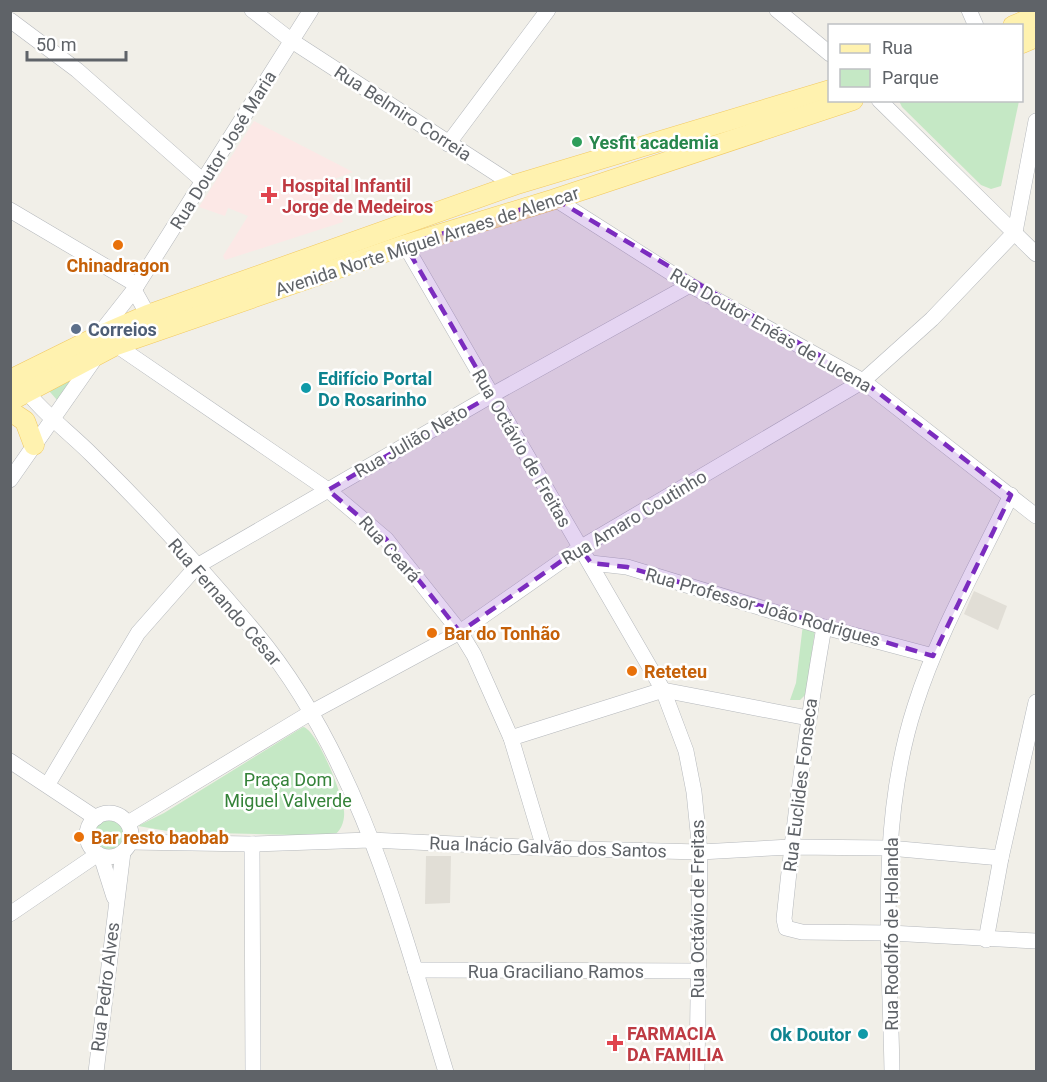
<svg xmlns="http://www.w3.org/2000/svg" width="1047" height="1082" viewBox="0 0 1047 1082" font-family="Roboto,sans-serif">
<style>
.education{fill:#e1ded6}
.medical{fill:#fce8e6}
.green{fill:#c5e8c5}
.lines{fill:none;stroke-linecap:round;stroke-linejoin:round}
.minor-casing{stroke:#b5b8bc;stroke-width:16}
.major-casing{stroke:#f2c960;stroke-width:21}
.minor{stroke:#fff;stroke-width:15}
.major{stroke:#fff2af;stroke-width:20}
.marked{fill:#7b2cbf;fill-opacity:0.2;stroke:#7b2cbf;stroke-width:4.5;stroke-dasharray:12 8;stroke-linejoin:round}
.leisure-dot{fill:#2e9e5b;stroke:#fff;stroke-width:2}
.health-dot{fill:#e0444e;stroke:#fff;stroke-width:2}
.food-dot{fill:#e8710a;stroke:#fff;stroke-width:2}
.service-dot{fill:#5c6f8a;stroke:#fff;stroke-width:2}
.culture-dot{fill:#0f9aa8;stroke:#fff;stroke-width:2}
.labels{text-anchor:middle;dominant-baseline:central;stroke-width:5;stroke-linejoin:round;paint-order:stroke}
.street-label{font-size:18px;fill:#5f6368;stroke:#fff}
.leisure-label{font-size:18px;font-weight:bold;fill:#27864d;stroke:#fff;text-anchor:start}
.health-label{font-size:18px;font-weight:bold;fill:#be3a42;stroke:#fff;text-anchor:start}
.food-label{font-size:18px;font-weight:bold;fill:#c56008;stroke:#fff;text-anchor:start}
.service-label{font-size:18px;font-weight:bold;fill:#4e5e75;stroke:#fff;text-anchor:start}
.culture-label{font-size:18px;font-weight:bold;fill:#0d838f;stroke:#fff;text-anchor:start}
.park-label{font-size:18px;fill:#348238;stroke:#fff}
</style>
<rect width="100%" height="100%" fill="#f1efe8"/>
<g class="education">
<path d="M 974,591 L 1007,606 L 998,630 L 964,614 Z"/>
<path d="M 426,856 L 451,856 L 450,903 L 425,904 Z"/>
</g>
<path class="medical" d="M 254,121 L 353,172 L 327,182 L 343,222 L 225,260 L 223,256 L 248,216 L 228,208 L 225,216 L 199,207 Z"/>
<g class="green">
<path d="M 899,101 L 1019,101 L 1001,186 L 991,189 L 981,185 L 902,107 Z"/>
<path d="M 80,369 L 57,400 L 50,392 L 49,388 Z"/>
<path d="M 803,624 L 815,630 L 806,694 L 800,700 L 790,700 L 796,683 Z"/>
<path d="M 303,727 C 317,729 343,796 344,811 C 345,821 341,831 333,836 L 173,832 L 138,826 L 164,813 Z"/>
<circle cx="109" cy="835" r="21"/>
</g>
<g class="lines">
<g class="minor-casing">
<g id="minor">
<path d="M 252,10 L 292,41 L 514,185"/>
<path d="M 777,10 L 830,54"/>
<path d="M 969,10 L 976,26"/>
<path d="M 10,20 L 77,70 L 203,181"/>
<path d="M 879,100 L 1036,254"/>
<path d="M 448,144 L 548,10"/>
<path d="M 555,199 L 690,285 L 863,381 L 1036,516"/>
<path d="M 10,210 L 137,285"/>
<path d="M 405,245 L 663,690 L 686,751 L 694,792 L 700,852 L 697,1072"/>
<path d="M 134,290 L 148,315"/>
<path d="M 97,337 L 134,290 L 311,10"/>
<path d="M 116,345 L 328,490 L 386,539 L 460,632 L 474,655 L 511,738 L 544,848"/>
<path d="M 21,384 C 40,411 69,432 92,455 C 149,511 204,571 255,632 C 358,755 400,921 446,1072"/>
<path d="M 10,480 L 96,357"/>
<path d="M 591,563 L 627,567 L 824,627 L 933,656"/>
<path d="M 824,627 C 807,724 794,821 784,919 L 786,928 L 802,932 L 890,933 L 1036,941"/>
<path d="M 511,738 L 663,690 L 808,718"/>
<path d="M 10,761 L 96,818"/>
<path d="M 48,784 L 138,633 L 197,566 L 492,395 L 690,285"/>
<circle cx="109" cy="835" r="22"/>
<path d="M 128,823 L 310,713 L 460,632 L 580,548 L 863,381 L 932,319 L 1015,232 L 1036,121"/>
<path d="M 130,842 L 252,844 L 370,840 L 544,848 L 700,852 L 791,847 L 889,848 L 1001,858"/>
<path d="M 252,844 L 253,1072"/>
<path d="M 101,856 L 114,897"/>
<path d="M 10,914 L 98,854"/>
<path d="M 986,940 L 1001,858 L 1036,702"/>
<path d="M 415,970 L 697,971"/>
<path d="M 96,1072 L 123,852"/>
<path d="M 892,1072 C 890,951 877,823 915,706 C 938,633 978,564 1011,495"/>
</g>
</g>
<g class="major-casing">
<g id="major">
<path d="M 1013,26 L 1036,16"/>
<path d="M 1022,43 L 1036,37"/>
<path d="M 10,380 L 97,337 L 148,315 L 514,185 L 830,90"/>
<path d="M 10,401 L 116,345 L 405,245 L 555,199 L 853,100"/>
<path d="M 10,411 L 25,421 L 34,445"/>
</g>
</g>
<use href="#minor" class="minor"/>
<use href="#major" class="major"/>
</g>
<path class="marked" d="M 555,199 L 863,381 L 1011,495 L 933,656 L 627,567 L 591,563 L 580,548 L 460,632 L 386,539 L 328,490 L 492,395 L 405,245 Z"/>
<circle class="leisure-dot" cx="577" cy="142" r="6"/>
<g class="health-dot">
<path d="M266 186h6v6h6v6h-6v6h-6v-6h-6v-6h6z"/>
<path d="M612 1034h6v6h6v6h-6v6h-6v-6h-6v-6h6z"/>
</g>
<g class="food-dot">
<circle cx="118" cy="245" r="6"/>
<circle cx="432" cy="633" r="6"/>
<circle cx="632" cy="671" r="6"/>
<circle cx="79" cy="837" r="6"/>
</g>
<circle class="service-dot" cx="76" cy="329" r="6"/>
<g class="culture-dot">
<circle cx="306" cy="388" r="6"/>
<circle cx="863" cy="1034" r="6"/>
</g>
<g class="labels">
<g class="street-label">
<text transform="translate(403 113) rotate(33)">Rua Belmiro Correia</text>
<text transform="translate(223 150) rotate(-58)">Rua Doutor José Maria</text>
<text transform="translate(427 241) rotate(-18)">Avenida Norte Miguel Arraes de Alencar</text>
<text transform="translate(771 330) rotate(30)">Rua Doutor Enéas de Lucena</text>
<text transform="translate(411 441) rotate(-30)">Rua Julião Neto</text>
<text transform="translate(522 448) rotate(60)">Rua Octávio de Freitas</text>
<text transform="translate(634 517) rotate(-31)">Rua Amaro Coutinho</text>
<text transform="translate(390 549) rotate(48)">Rua Ceará</text>
<text transform="translate(225 602) rotate(49)">Rua Fernando César</text>
<text transform="translate(763 607) rotate(16)">Rua Professor João Rodrigues</text>
<text transform="translate(800 785) rotate(-83)">Rua Euclides Fonseca</text>
<text transform="translate(548 847) rotate(2)">Rua Inácio Galvão dos Santos</text>
<text transform="translate(697 909) rotate(-90)">Rua Octávio de Freitas</text>
<text transform="translate(891 934) rotate(-90)">Rua Rodolfo de Holanda</text>
<text x="556" y="971">Rua Graciliano Ramos</text>
<text transform="translate(105 987) rotate(-83)">Rua Pedro Alves</text>
</g>
<g class="leisure-label">
<text x="589" y="142">Yesfit academia</text>
</g>
<g class="health-label">
<text x="282" y="185">Hospital Infantil<tspan x="282" dy="21">Jorge de Medeiros</tspan></text>
<text x="627" y="1033">FARMACIA<tspan x="627" dy="21">DA FAMILIA</tspan></text>
</g>
<g class="food-label">
<text x="118" y="265" text-anchor="middle">Chinadragon</text>
<text x="444" y="633">Bar do Tonhão</text>
<text x="644" y="671">Reteteu</text>
<text x="91" y="837">Bar resto baobab</text>
</g>
<g class="service-label">
<text x="88" y="329">Correios</text>
</g>
<g class="culture-label">
<text x="318" y="378">Edifício Portal<tspan x="318" dy="21">Do Rosarinho</tspan></text>
<text x="851" y="1034" text-anchor="end">Ok Doutor</text>
</g>
<g class="park-label">
<text x="288" y="779">Praça Dom<tspan x="288" dy="21">Miguel Valverde</tspan></text>
</g>
</g>
<rect width="1047" height="1082" fill="none" stroke="#5f6368" stroke-width="24"/>
<rect x="828" y="24" width="195" height="78" fill="#ffffff" stroke="#bfc1c3" stroke-width="1.5"/>
<rect x="840" y="44" width="30" height="9" fill="#fff2af" stroke="#bfc1c3" stroke-width="1.5"/>
<text x="882" y="54" font-size="18" fill="#5f6368">Rua</text>
<rect x="840" y="69" width="30" height="18" fill="#c5e8c5" stroke="#bfc1c3" stroke-width="1.5"/>
<text x="882" y="84" font-size="18" fill="#5f6368">Parque</text>
<path d="M27 51v9h99v-9" fill="none" stroke="#5f6368" stroke-width="3"/>
<text x="36" y="51" font-size="18" fill="#5f6368" stroke="#ffffff" stroke-width="4.5" paint-order="stroke">50 m</text>
</svg>
